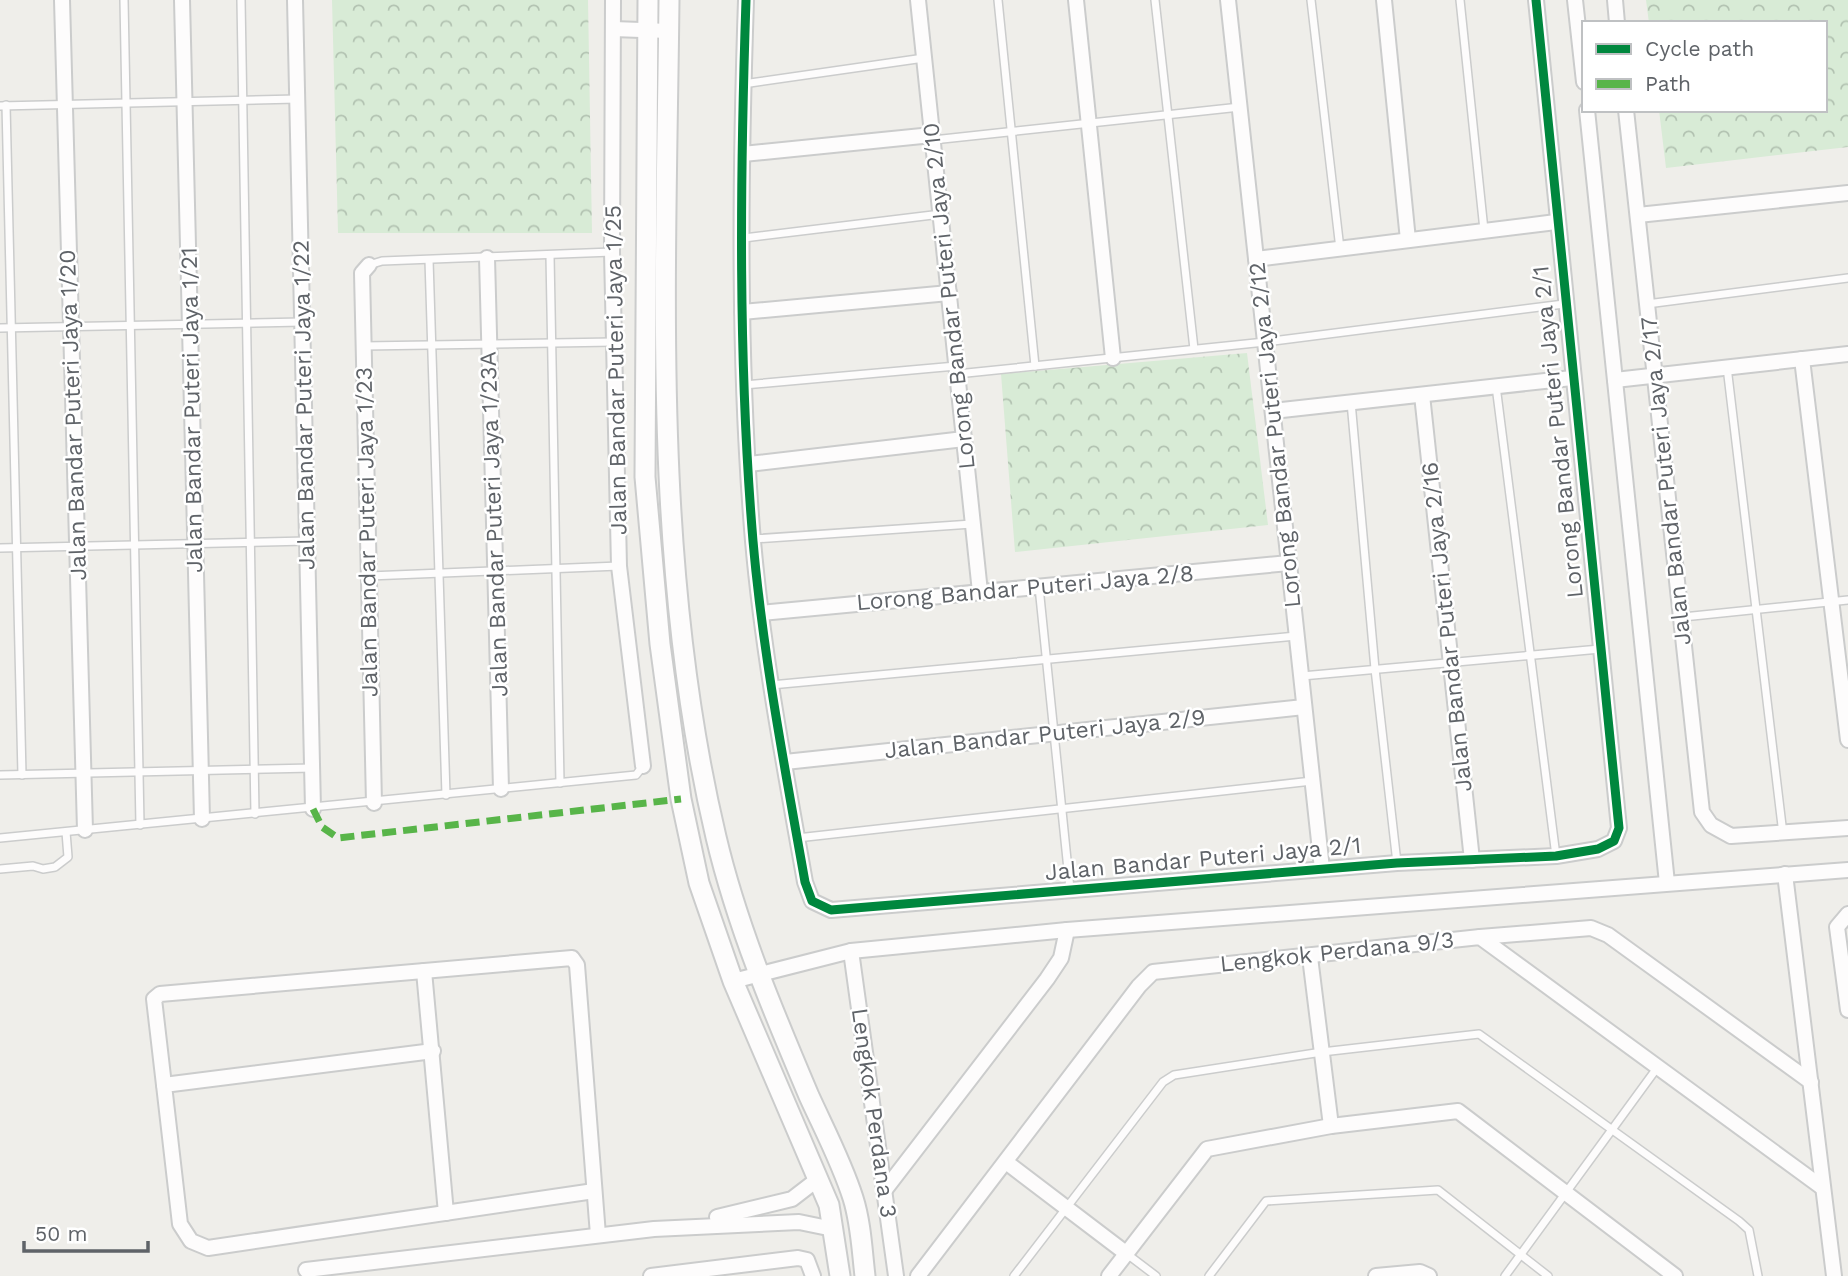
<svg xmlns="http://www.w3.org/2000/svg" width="1848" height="1276" viewBox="0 0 1848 1276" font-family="'Work Sans',sans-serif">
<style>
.park{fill:url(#park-crowns)}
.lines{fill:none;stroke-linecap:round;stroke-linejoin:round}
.service-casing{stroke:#cbcccc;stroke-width:10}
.minor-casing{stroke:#cbcccc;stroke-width:18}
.tertiary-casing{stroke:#cbcccc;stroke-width:23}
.service{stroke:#fdfcfc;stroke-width:7}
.minor{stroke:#fdfcfc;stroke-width:14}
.tertiary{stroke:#fdfcfc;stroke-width:19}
.quiet{stroke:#58b549;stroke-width:7;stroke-dasharray:14 7;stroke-linecap:butt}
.cycleway-casing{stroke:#fff;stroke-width:13}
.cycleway{stroke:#00873e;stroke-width:9}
.labels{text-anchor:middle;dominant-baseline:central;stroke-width:5;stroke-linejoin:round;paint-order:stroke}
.street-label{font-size:23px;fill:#5f6368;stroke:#fff}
</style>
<defs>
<pattern id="park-crowns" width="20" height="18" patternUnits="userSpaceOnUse" patternTransform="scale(1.75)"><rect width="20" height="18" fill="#d8ebd6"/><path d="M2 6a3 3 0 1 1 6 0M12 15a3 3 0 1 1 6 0" fill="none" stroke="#b2c2b1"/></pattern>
</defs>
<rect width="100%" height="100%" fill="#efeeea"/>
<g class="park">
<path d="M 332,0 L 588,0 L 592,233 L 338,233 Z"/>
<path d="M 1646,0 L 1848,0 L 1848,147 L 1666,168 L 1659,110 L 1825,110 L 1825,23 L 1649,23 Z"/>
<path d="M 1247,353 L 1268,525 L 1015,552 L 1001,374 Z"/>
</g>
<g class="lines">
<g class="service-casing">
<g id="service">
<path d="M 124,0 L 140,825"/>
<path d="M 241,0 L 255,814"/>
<path d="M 998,0 L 1035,366"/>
<path d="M 1155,0 L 1194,349"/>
<path d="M 1311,0 L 1340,249"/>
<path d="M 1460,0 L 1484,230"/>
<path d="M 743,84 L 924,58"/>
<path d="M 6,105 L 22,775"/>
<path d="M 0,106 L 297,99"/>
<path d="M 933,140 L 1240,107"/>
<path d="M 744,238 L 941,214"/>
<path d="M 550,256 L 560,783"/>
<path d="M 429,260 L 446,795"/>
<path d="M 369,265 L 382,261 L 612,252"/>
<path d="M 1647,304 L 1848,278"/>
<path d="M 0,328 L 302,322"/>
<path d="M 364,346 L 614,342"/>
<path d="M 1727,367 L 1783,834"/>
<path d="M 957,374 L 1265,342 L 1564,304"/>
<path d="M 744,385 L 956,366"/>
<path d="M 1496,386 L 1556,856"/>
<path d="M 1351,402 L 1375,669 L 1397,863"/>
<path d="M 753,539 L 972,524"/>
<path d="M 0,548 L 307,541"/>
<path d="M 369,576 L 619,566"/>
<path d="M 1039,587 L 1070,889"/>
<path d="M 1683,617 L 1848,600"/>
<path d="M 1302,676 L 1600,649"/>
<path d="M 771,685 L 1296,636"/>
<path d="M 0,775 L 313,768"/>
<path d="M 0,838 L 636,775 L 643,766"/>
<path d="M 797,838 L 1312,781"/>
<path d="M 0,869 L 33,866 L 43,869 L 55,867 L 68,857 L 66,832"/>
<path d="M 1127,1254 L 1156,1276"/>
<path d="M 1014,1276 L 1163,1082 L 1174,1075 L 1322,1052 L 1479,1034 L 1739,1221 L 1749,1230 L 1758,1276"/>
<path d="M 1209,1276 L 1266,1201 L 1438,1190 L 1548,1276"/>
<path d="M 1505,1276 L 1657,1068"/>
</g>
</g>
<g class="minor-casing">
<g id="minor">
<path d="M 62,0 L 85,830"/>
<path d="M 182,0 L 202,819"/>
<path d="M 295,0 L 313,809"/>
<path d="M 613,0 L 612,252 L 619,566 L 643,766"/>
<path d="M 746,0 C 740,180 738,361 753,541 C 763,655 785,769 805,882 L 812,901 L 831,910 L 1397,863 L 1556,856 L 1598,849 L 1614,841 L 1619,828 L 1536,0"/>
<path d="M 918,0 L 980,592"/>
<path d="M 1076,0 L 1113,358"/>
<path d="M 1228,0 L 1322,869"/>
<path d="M 1384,0 L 1408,240"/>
<path d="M 1575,0 L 1584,82"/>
<path d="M 1615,0 L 1617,23"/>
<path d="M 613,29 L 669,31"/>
<path d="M 1587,110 L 1667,883"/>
<path d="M 1626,110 L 1702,812 L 1711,825 L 1731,836 L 1848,828"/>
<path d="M 743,154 L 932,135"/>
<path d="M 1638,215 L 1848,193"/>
<path d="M 487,258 L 501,789"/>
<path d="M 1256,259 L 1556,222"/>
<path d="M 369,265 L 362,273 L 374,803"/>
<path d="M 742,312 L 949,293"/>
<path d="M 1802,359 L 1848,740"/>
<path d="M 1615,380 L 1848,354"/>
<path d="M 1422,395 L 1472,860"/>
<path d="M 1273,411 L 1572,378"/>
<path d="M 749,464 L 964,439"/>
<path d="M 761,613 L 1289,563"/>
<path d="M 785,762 L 1304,707"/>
<path d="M 1785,874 L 1834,1276"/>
<path d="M 1848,914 L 1837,927 L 1848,1010"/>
<path d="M 1480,937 L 1591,928 L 1608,935 L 1811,1082"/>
<path d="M 851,951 L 896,1276"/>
<path d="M 1310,957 L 1331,1126"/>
<path d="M 424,971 L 446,1213"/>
<path d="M 733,981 L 851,951 L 1067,930 L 1848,870"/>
<path d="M 433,1051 L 164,1085 L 180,1224 L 191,1241 L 208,1248 L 594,1191"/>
<path d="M 164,1085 L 154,999 L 160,994 L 572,958 L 577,965 L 598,1235"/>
<path d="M 1006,1162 L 1127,1254"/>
<path d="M 884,1191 L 1047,979 L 1061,958 L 1067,930"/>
<path d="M 717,1217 L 792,1199 L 818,1179"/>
<path d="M 306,1270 L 654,1229 L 799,1222 L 833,1229"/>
<path d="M 651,1276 L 798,1258 L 807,1260 L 813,1276"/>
<path d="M 918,1276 L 1139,986 L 1153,972 L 1480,937 L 1823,1188"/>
<path d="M 1109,1276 L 1207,1149 L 1331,1126 L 1458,1111 L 1675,1276"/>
<path d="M 1376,1276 L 1420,1272 L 1429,1276"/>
</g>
</g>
<g class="tertiary-casing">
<g id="tertiary">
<path d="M 648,0 L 645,477 L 660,644 L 681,799 L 699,883 L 733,981 L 829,1205 L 840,1276"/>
<path d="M 669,0 C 666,279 651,563 716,837 C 737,926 773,1011 809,1096 C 824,1129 842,1163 853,1198 C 861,1223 862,1251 865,1276"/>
</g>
</g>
<use href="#service" class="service"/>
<use href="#minor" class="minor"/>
<use href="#tertiary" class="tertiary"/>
<path class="quiet" d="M 313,809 L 322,827 L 338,838 L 681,799"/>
<g class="cycleway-casing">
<path id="cycleway" d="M 746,0 C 740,180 738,361 753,541 C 763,655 785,769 805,882 L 812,901 L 831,910 L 1397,863 L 1556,856 L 1598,849 L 1614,841 L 1619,828 L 1536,0"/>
</g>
<use href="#cycleway" class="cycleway"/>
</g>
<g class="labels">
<g class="street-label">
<text transform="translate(949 296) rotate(-96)">Lorong Bandar Puteri Jaya 2/10</text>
<text transform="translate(616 370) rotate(-91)">Jalan Bandar Puteri Jaya 1/25</text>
<text transform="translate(304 405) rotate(-91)">Jalan Bandar Puteri Jaya 1/22</text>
<text transform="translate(192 410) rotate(-91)">Jalan Bandar Puteri Jaya 1/21</text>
<text transform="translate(73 415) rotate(-92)">Jalan Bandar Puteri Jaya 1/20</text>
<text transform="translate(1558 432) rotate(-96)">Lorong Bandar Puteri Jaya 2/1</text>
<text transform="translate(1275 435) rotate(-96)">Lorong Bandar Puteri Jaya 2/12</text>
<text transform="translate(1666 481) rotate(-96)">Jalan Bandar Puteri Jaya 2/17</text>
<text transform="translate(494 524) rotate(-92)">Jalan Bandar Puteri Jaya 1/23A</text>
<text transform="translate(367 532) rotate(-91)">Jalan Bandar Puteri Jaya 1/23</text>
<text transform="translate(1025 588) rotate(-5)">Lorong Bandar Puteri Jaya 2/8</text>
<text transform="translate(1447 627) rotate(-96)">Jalan Bandar Puteri Jaya 2/16</text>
<text transform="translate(1045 734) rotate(-6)">Jalan Bandar Puteri Jaya 2/9</text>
<text transform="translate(1203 859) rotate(-5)">Jalan Bandar Puteri Jaya 2/1</text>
<text transform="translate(1337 952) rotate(-6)">Lengkok Perdana 9/3</text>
<text transform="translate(874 1113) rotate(82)">Lengkok Perdana 3</text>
</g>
</g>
<rect x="1582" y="21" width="245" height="91" fill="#ffffff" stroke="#bfc1c3" stroke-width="2"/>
<rect x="1596" y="44" width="35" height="10" fill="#00873e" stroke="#bfc1c3" stroke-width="2"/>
<text x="1645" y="56" font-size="21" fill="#5f6368">Cycle path</text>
<rect x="1596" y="79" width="35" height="10" fill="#58b549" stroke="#bfc1c3" stroke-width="2"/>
<text x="1645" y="91" font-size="21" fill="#5f6368">Path</text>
<path d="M24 1241v10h124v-10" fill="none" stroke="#5f6368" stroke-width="3.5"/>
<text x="35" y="1241" font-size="21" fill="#5f6368" stroke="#ffffff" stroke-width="5" paint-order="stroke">50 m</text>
</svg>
